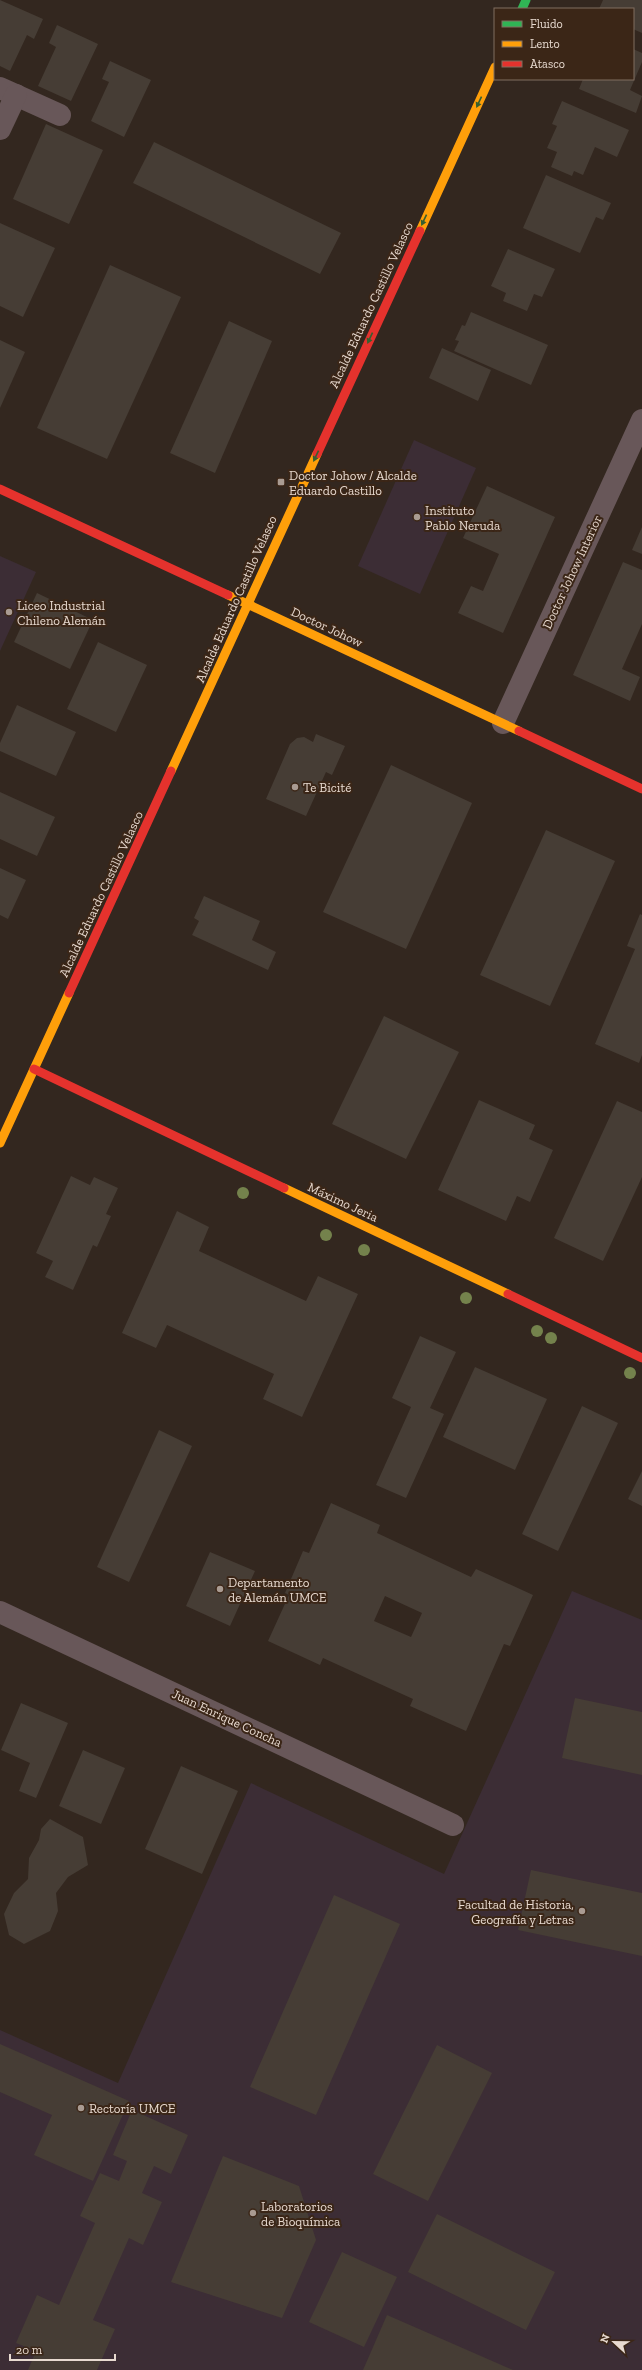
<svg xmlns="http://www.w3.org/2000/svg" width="642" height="2370" viewBox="0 0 642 2370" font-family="'Zilla Slab',serif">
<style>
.education{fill:#3c2d35}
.building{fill:#463d35;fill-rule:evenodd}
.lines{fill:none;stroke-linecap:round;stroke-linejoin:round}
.street{stroke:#685759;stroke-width:22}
.fast{stroke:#30b455;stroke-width:9}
.slow{stroke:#ff9f0a;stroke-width:9}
.jam{stroke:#e5322d;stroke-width:9}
.tree{fill:#74824c}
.oneway{fill:#375f30}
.poi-dot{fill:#a99b92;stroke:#3b2617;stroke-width:1.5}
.labels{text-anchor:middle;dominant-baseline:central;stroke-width:4;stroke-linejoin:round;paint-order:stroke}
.street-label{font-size:13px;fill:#e8dad0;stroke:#3b2617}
.poi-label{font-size:13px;fill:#e8dad0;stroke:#3b2617;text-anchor:start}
</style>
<rect width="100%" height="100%" fill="#33271f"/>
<g class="education">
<path d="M 414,440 L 476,468 L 420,594 L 358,566 Z"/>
<path d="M 0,556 L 36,572 L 0,651 Z"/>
<path d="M 572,1591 L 642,1620 L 642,2370 L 0,2370 L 0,2030 L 118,2083 L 251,1783 L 444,1874 Z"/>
</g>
<g class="building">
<path d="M 0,0 L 43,19 L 34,39 L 27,35 L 10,71 L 0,66 Z"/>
<path d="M 603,0 L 642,0 L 642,33 L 633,29 L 633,9 L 599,9 Z"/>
<path d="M 57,25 L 98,44 L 71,101 L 38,86 L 56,47 L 49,43 Z"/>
<path d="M 633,49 L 642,53 L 642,62 L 630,90 L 642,96 L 636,113 L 579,89 L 583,79 L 633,79 Z"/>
<path d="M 110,61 L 151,80 L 124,137 L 91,121 L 109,82 L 102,79 Z"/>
<path d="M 562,101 L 629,130 L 617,157 L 595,147 L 583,175 L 574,171 L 572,176 L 551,167 L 557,152 L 547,148 L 557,126 L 552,124 Z"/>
<path d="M 46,124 L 103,150 L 69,224 L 13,199 Z"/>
<path d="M 154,142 L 341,233 L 320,274 L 133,183 Z"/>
<path d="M 546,175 L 611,203 L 603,220 L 596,217 L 580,253 L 523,228 Z"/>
<path d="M 0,223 L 55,248 L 23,317 L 0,306 Z"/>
<path d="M 508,249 L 555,269 L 542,297 L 534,294 L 527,311 L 503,301 L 506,293 L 491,286 Z"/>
<path d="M 110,265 L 181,297 L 107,459 L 37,428 Z"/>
<path d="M 471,312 L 548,345 L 531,385 L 454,351 L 459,341 L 455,340 L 462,325 L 465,326 Z"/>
<path d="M 229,321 L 272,341 L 215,473 L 170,453 Z"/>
<path d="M 0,340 L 25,352 L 0,408 Z"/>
<path d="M 442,348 L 491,370 L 478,401 L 429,378 Z"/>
<path d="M 487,486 L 555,517 L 503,633 L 458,613 L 471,586 L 483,591 L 499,554 L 463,538 Z"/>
<path d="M 642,527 L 642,554 L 632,550 Z"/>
<path d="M 623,562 L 642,570 L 642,624 L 622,669 L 640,677 L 630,701 L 573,675 Z"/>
<path d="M 37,593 L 93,620 L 70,669 L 14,642 Z"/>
<path d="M 98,642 L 147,665 L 116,732 L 67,709 Z"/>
<path d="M 17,705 L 76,732 L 56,776 L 0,751 L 0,743 Z"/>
<path d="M 316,734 L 345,746 L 332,775 L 326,772 L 306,816 L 266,799 L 290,744 L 297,738 L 304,737 L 313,742 Z"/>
<path d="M 391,765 L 472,803 L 406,949 L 323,912 Z"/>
<path d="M 0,792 L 55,817 L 37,856 L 0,839 Z"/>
<path d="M 546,830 L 615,861 L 550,1006 L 480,975 Z"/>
<path d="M 0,868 L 26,880 L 8,919 L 0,915 Z"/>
<path d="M 204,896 L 260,921 L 252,940 L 276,952 L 268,970 L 192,935 L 199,921 L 194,918 Z"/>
<path d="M 640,914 L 642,915 L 642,1055 L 639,1063 L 595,1044 L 635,949 L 627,946 Z"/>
<path d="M 384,1016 L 459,1052 L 406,1159 L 332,1124 Z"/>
<path d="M 479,1100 L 535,1125 L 529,1139 L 553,1150 L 530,1202 L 517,1196 L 506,1221 L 438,1190 Z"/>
<path d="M 617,1101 L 642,1112 L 642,1177 L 603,1261 L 554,1238 Z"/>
<path d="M 71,1176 L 90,1185 L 94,1177 L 118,1188 L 106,1214 L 111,1216 L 97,1247 L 93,1245 L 73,1290 L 45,1277 L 53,1261 L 36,1253 Z"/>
<path d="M 177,1211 L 209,1227 L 199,1251 L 306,1301 L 318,1276 L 358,1294 L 302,1417 L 263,1399 L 274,1374 L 167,1325 L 156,1348 L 122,1333 Z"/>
<path d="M 420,1336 L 456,1352 L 430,1408 L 444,1414 L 406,1498 L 376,1485 L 411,1407 L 392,1398 Z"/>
<path d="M 475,1367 L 547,1399 L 515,1470 L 443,1437 Z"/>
<path d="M 582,1406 L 618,1423 L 558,1551 L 522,1534 Z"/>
<path d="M 159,1430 L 192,1446 L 129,1582 L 97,1567 Z"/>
<path d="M 642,1471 L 642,1506 L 628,1499 Z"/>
<path d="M 331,1503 L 380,1525 L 377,1533 L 471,1577 L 476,1569 L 533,1595 L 510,1646 L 504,1644 L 466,1731 L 410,1706 L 413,1699 L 323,1658 L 320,1665 L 268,1641 L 289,1595 L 285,1593 L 303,1551 L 309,1553 ZM 385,1596 L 422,1613 L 411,1637 L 374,1621 Z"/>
<path d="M 210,1552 L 255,1571 L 230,1626 L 186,1606 Z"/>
<path d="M 575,1698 L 642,1712 L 642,1775 L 562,1758 Z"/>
<path d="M 21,1703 L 68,1723 L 36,1798 L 19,1791 L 30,1763 L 1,1750 Z"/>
<path d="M 83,1750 L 125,1768 L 101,1824 L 59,1806 Z"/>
<path d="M 181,1766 L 238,1791 L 202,1874 L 145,1849 Z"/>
<path d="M 50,1819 L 83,1837 L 88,1865 L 68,1877 L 56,1893 L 58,1911 L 50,1931 L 24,1944 L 9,1935 L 4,1914 L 14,1893 L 28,1879 L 29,1858 L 39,1840 L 41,1829 Z"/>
<path d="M 531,1870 L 642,1893 L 642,1956 L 518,1930 Z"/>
<path d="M 334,1895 L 400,1924 L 316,2115 L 250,2087 Z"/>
<path d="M 0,2044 L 129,2101 L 93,2181 L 34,2155 L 52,2115 L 0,2092 Z"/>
<path d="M 437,2045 L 492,2073 L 428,2201 L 373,2174 Z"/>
<path d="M 132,2110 L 188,2135 L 171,2174 L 154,2166 L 142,2193 L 162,2202 L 143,2245 L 129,2238 L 93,2320 L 115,2329 L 97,2370 L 28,2370 L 36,2351 L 16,2343 L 37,2295 L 59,2305 L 95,2223 L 80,2216 L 100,2173 L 119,2181 L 127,2161 L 113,2155 Z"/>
<path d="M 223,2156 L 299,2186 L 316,2240 L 282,2318 L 171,2282 Z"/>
<path d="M 437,2214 L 555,2272 L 526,2330 L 408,2272 Z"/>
<path d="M 342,2252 L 397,2277 L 364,2347 L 309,2322 Z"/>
<path d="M 387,2315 L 513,2370 L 363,2370 Z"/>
</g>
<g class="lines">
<g class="street">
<path d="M 0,88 L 60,115"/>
<path d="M 0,129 L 16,95"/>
<path d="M 503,723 L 642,420"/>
<path d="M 0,1612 L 453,1825"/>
</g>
<path class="fast" d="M 522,9 L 526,0"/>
<g class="slow">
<path d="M 420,231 L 495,67"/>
<path d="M 228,595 L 519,731"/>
<path d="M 171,771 L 317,454"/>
<path d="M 0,1143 L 69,993"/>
<path d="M 284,1188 L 508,1294"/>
</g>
<g class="jam">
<path d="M 317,454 L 420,231"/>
<path d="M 0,489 L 228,595"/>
<path d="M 519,731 L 642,789"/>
<path d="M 69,993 L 171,771"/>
<path d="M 34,1069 L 284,1188"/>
<path d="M 508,1294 L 642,1358"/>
</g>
</g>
<g class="tree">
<circle cx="243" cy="1193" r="6"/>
<circle cx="326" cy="1235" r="6"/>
<circle cx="364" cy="1250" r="6"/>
<circle cx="466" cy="1298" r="6"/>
<circle cx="537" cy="1331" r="6"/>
<circle cx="551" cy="1338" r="6"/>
<circle cx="630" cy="1373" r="6"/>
</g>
<defs><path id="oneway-solid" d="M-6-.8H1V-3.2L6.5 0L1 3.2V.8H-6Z"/></defs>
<g class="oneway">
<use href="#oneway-solid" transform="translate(479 102) rotate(115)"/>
<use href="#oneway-solid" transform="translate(424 220) rotate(115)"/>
<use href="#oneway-solid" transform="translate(370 338) rotate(115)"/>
<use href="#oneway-solid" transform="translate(316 456) rotate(115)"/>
</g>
<g class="poi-dot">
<rect x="277" y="478" width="8" height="8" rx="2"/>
<circle cx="417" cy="517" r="4"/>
<circle cx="9" cy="612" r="4"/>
<circle cx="295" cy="787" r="4"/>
<circle cx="220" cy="1589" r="4"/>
<circle cx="582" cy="1911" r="4"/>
<circle cx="81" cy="2108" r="4"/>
<circle cx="253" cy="2213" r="4"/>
</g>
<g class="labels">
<g class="street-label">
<text transform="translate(371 305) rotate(-65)">Alcalde Eduardo Castillo Velasco</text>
<text transform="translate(572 572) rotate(-65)">Doctor Johow Interior</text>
<text transform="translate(236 599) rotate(-66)">Alcalde Eduardo Castillo Velasco</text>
<text transform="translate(327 627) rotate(25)">Doctor Johow</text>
<text transform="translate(101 894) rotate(-65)">Alcalde Eduardo Castillo Velasco</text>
<text transform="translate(343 1202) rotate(25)">Máximo Jeria</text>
<text transform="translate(227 1718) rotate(25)">Juan Enrique Concha</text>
</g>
<g class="poi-label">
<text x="289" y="475">Doctor Johow / Alcalde<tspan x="289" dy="15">Eduardo Castillo</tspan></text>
<text x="425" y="510">Instituto<tspan x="425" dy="15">Pablo Neruda</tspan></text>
<text x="17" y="605">Liceo Industrial<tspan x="17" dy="15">Chileno Alemán</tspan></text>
<text x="303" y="787">Te Bicité</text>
<text x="228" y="1582">Departamento<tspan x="228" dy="15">de Alemán UMCE</tspan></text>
<text x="574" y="1904" text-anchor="end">Facultad de Historia,<tspan x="574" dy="15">Geografía y Letras</tspan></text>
<text x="89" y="2108">Rectoría UMCE</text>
<text x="261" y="2206">Laboratorios<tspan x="261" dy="15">de Bioquímica</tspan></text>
</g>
</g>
<rect x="494" y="8" width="140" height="72" fill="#3b2617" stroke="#806e61"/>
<rect x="502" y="21" width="20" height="6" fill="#30b455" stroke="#806e61"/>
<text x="530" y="28" font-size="12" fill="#e8dad0">Fluido</text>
<rect x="502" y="41" width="20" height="6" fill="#ff9f0a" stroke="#806e61"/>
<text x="530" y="48" font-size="12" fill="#e8dad0">Lento</text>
<rect x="502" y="61" width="20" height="6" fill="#e5322d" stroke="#806e61"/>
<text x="530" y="68" font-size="12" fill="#e8dad0">Atasco</text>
<g transform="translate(614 2342) rotate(292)" stroke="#3b2617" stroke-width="3" paint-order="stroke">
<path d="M0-3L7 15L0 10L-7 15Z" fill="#e8dad0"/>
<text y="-6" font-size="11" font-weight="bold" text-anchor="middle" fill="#e8dad0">N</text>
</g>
<path d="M10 2354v6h105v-6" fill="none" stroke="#e8dad0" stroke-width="2"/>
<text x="16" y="2354" font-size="12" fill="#e8dad0" stroke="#3b2617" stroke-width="3" paint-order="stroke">20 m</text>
</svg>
